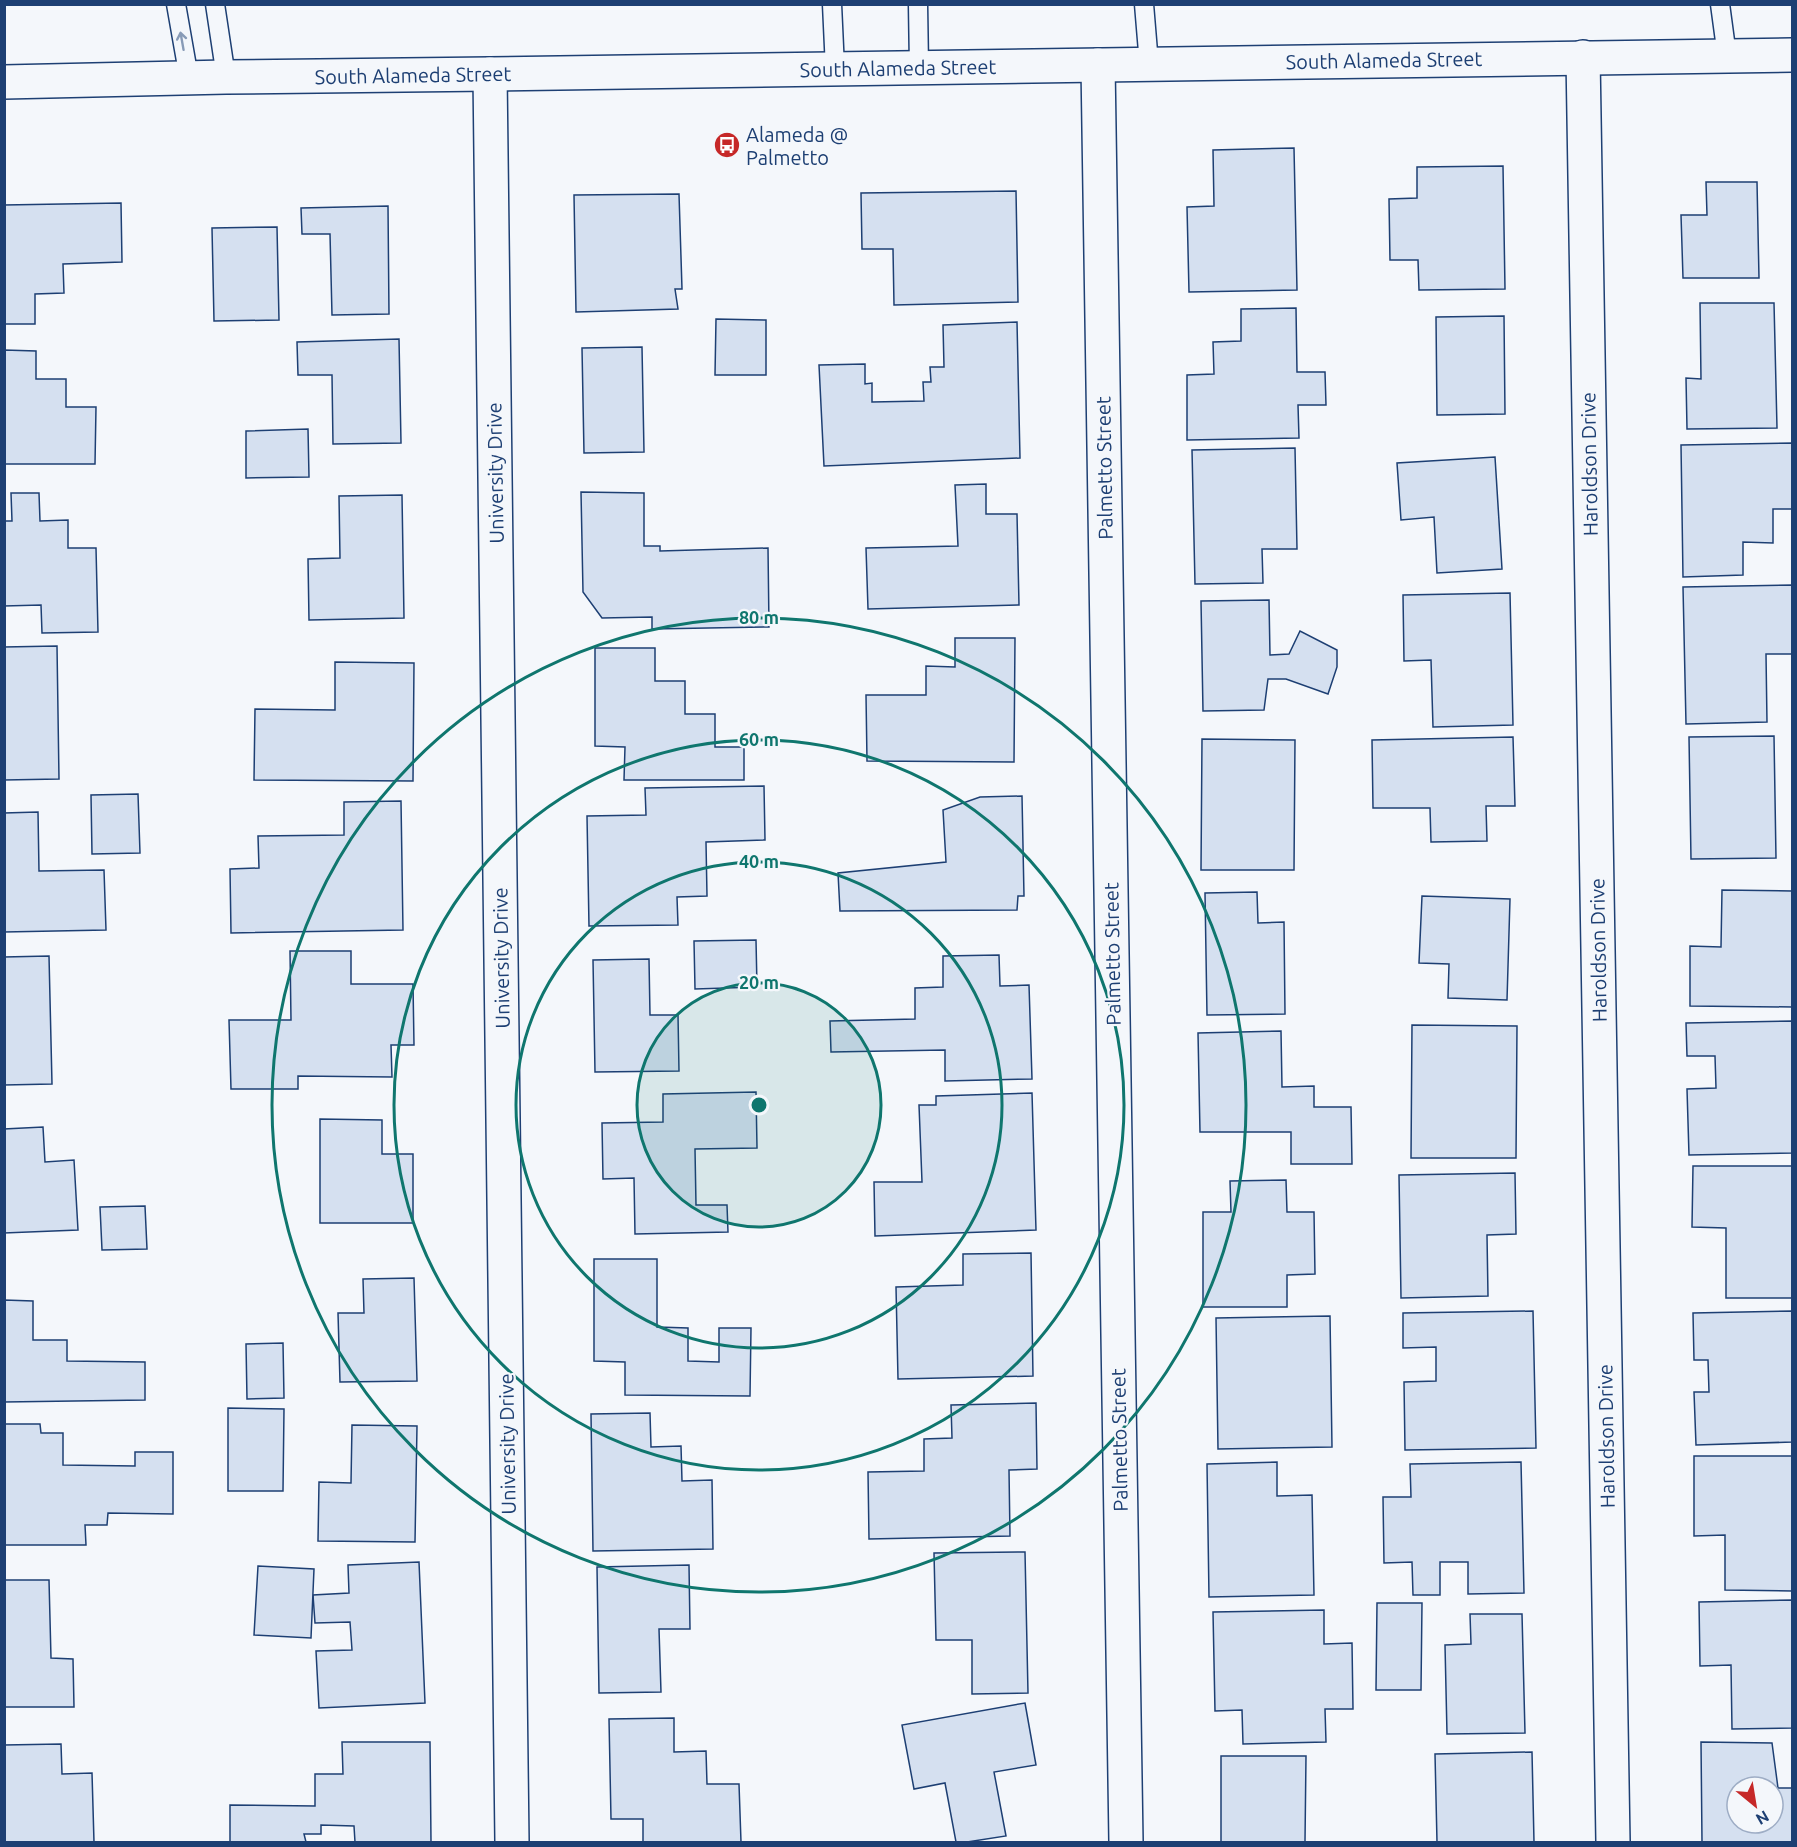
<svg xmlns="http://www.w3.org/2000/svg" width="1797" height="1847" viewBox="0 0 1797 1847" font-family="Ubuntu,sans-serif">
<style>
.building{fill:#d5e0f0;stroke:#1d3f73;stroke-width:1.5;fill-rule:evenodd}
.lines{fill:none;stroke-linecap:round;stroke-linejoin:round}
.service-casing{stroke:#1d3f73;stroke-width:21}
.minor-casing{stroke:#1d3f73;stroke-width:36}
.secondary-casing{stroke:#1d3f73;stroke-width:36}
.service{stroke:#f4f7fb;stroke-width:18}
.minor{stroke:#f4f7fb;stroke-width:33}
.secondary{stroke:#f4f7fb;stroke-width:33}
.oneway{stroke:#889bb7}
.ring{fill:none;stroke:#0f766e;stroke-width:3}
.labels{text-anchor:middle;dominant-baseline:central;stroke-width:4.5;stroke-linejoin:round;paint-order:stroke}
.street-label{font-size:20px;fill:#1d3f73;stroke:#f4f7fb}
.poi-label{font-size:20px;fill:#1d3f73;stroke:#f4f7fb;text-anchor:start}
.centre{fill:#0f766e;stroke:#f4f7fb;stroke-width:3}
.ring-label{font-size:18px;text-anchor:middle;font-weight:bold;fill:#0f766e;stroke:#f4f7fb;stroke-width:4.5;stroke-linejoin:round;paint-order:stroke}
</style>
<rect width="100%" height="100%" fill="#f4f7fb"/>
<g class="building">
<path d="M 1294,148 L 1297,290 L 1189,292 L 1187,207 L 1214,206 L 1213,150 Z"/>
<path d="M 1503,166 L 1505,289 L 1419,290 L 1418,260 L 1390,260 L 1389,199 L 1417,198 L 1417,167 Z"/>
<path d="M 1706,182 L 1757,182 L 1759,278 L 1683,278 L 1681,215 L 1707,215 Z"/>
<path d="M 1016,191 L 1018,302 L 894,305 L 893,249 L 862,249 L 861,193 Z"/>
<path d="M 679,194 L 682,289 L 675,289 L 678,309 L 576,312 L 574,195 Z"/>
<path d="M 121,203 L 122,262 L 63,264 L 64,293 L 35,294 L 35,324 L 4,324 L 4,205 Z"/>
<path d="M 388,206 L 389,314 L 332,315 L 330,234 L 302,234 L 301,208 Z"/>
<path d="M 277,227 L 279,320 L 214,321 L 212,228 Z"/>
<path d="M 1700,303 L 1774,303 L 1777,428 L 1687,429 L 1686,378 L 1701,379 Z"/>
<path d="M 1296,308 L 1297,372 L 1325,372 L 1326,405 L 1298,405 L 1299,438 L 1187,440 L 1187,375 L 1214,374 L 1213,342 L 1241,341 L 1241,309 Z"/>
<path d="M 1504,316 L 1505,414 L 1437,415 L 1436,317 Z"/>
<path d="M 716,319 L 766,320 L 766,375 L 715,375 Z"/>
<path d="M 1017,322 L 1020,458 L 824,466 L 819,365 L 865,364 L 865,384 L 872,383 L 872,402 L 924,401 L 923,382 L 931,382 L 930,367 L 944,367 L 943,325 Z"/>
<path d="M 399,339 L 401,443 L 333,444 L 332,375 L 298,375 L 297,342 Z"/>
<path d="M 642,347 L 644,452 L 584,453 L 582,348 Z"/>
<path d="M 4,350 L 36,351 L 36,379 L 66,379 L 66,407 L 96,407 L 95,464 L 4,464 Z"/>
<path d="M 308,429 L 309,477 L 246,478 L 246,431 Z"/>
<path d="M 1792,443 L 1792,509 L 1773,509 L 1773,543 L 1743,542 L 1743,575 L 1683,577 L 1681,445 Z"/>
<path d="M 1295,448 L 1297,549 L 1262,549 L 1263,583 L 1195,584 L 1192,450 Z"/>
<path d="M 1495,457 L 1502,569 L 1437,573 L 1434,517 L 1401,520 L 1397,463 Z"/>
<path d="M 986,484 L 986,514 L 1017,514 L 1019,605 L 868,609 L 866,548 L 958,546 L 955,485 Z"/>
<path d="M 581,492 L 644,493 L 644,546 L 660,546 L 660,551 L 768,548 L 769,627 L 652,629 L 652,617 L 602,618 L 583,592 Z"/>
<path d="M 11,493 L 39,493 L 40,521 L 68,520 L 68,548 L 96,548 L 98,632 L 42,633 L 41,605 L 4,606 L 4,521 L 12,521 Z"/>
<path d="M 402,495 L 404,618 L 309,620 L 308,559 L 340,558 L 339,496 Z"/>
<path d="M 1792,585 L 1792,654 L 1766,654 L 1767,722 L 1686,724 L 1683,587 Z"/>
<path d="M 1510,593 L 1513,725 L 1433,727 L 1431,660 L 1404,661 L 1403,595 Z"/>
<path d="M 1269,600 L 1270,655 L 1289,654 L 1300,631 L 1337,650 L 1337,667 L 1328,694 L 1286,679 L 1268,679 L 1264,710 L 1203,711 L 1201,601 Z"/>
<path d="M 955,638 L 1015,638 L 1014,762 L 867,761 L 866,695 L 926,695 L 926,666 L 955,667 Z"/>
<path d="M 57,646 L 59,779 L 4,780 L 4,647 Z"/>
<path d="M 595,648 L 655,648 L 655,681 L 685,681 L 685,714 L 715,714 L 715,747 L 744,747 L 744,780 L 624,780 L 625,747 L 595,746 Z"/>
<path d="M 335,662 L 414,663 L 413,781 L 254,780 L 255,709 L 335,710 Z"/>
<path d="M 1774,736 L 1776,858 L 1691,859 L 1689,737 Z"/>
<path d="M 1513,737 L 1515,806 L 1486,806 L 1487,841 L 1431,842 L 1430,808 L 1373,808 L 1372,740 Z"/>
<path d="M 1202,739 L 1295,740 L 1294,870 L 1201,870 Z"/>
<path d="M 764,786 L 765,840 L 706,842 L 707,896 L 677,897 L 678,925 L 589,926 L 587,816 L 646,815 L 645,788 Z"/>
<path d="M 138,794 L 140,853 L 92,854 L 91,795 Z"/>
<path d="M 1022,796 L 1024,896 L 1018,896 L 1017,910 L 840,911 L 838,873 L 946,862 L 943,810 L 980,797 Z"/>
<path d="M 401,801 L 403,930 L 231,933 L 230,869 L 259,868 L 258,836 L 344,835 L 344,802 Z"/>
<path d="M 38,812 L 39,871 L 104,870 L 106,930 L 4,932 L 4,813 Z"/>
<path d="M 1722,890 L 1792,891 L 1792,1007 L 1690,1006 L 1690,946 L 1721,947 Z"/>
<path d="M 1257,892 L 1258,923 L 1284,922 L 1285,1014 L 1207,1015 L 1205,893 Z"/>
<path d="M 1422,896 L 1510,899 L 1507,1000 L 1448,998 L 1449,964 L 1419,963 Z"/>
<path d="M 756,940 L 757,987 L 695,989 L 694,941 Z"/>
<path d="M 290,951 L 351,951 L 351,984 L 413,984 L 414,1045 L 391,1045 L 392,1077 L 298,1076 L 298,1089 L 231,1089 L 229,1020 L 291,1020 Z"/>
<path d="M 999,955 L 1000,986 L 1029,985 L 1032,1079 L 945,1081 L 945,1050 L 831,1052 L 830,1021 L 915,1019 L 915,988 L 943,987 L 943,956 Z"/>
<path d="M 49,956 L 52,1084 L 4,1085 L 4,957 Z"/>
<path d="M 649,959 L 650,1015 L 678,1015 L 679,1071 L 595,1072 L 593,960 Z"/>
<path d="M 1792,1021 L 1792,1153 L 1689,1155 L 1687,1089 L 1716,1088 L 1715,1056 L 1687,1056 L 1686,1023 Z"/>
<path d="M 1412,1025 L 1517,1026 L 1516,1158 L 1411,1158 Z"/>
<path d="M 1281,1031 L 1282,1087 L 1314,1086 L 1314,1107 L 1351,1107 L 1352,1164 L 1291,1164 L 1291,1132 L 1200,1132 L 1198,1033 Z"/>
<path d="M 756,1092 L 757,1148 L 695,1149 L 696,1205 L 727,1205 L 728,1232 L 635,1234 L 634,1178 L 603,1179 L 602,1123 L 663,1122 L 663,1094 Z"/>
<path d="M 1032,1093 L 1036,1230 L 875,1236 L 874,1182 L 922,1182 L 919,1105 L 936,1105 L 936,1096 Z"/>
<path d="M 320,1119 L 382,1120 L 382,1154 L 413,1154 L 413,1223 L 320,1223 Z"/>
<path d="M 43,1127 L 45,1162 L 74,1160 L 78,1230 L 4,1233 L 4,1129 Z"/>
<path d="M 1693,1166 L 1792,1166 L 1792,1298 L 1726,1298 L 1726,1228 L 1692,1227 Z"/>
<path d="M 1515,1173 L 1516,1234 L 1487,1235 L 1488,1296 L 1401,1298 L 1399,1175 Z"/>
<path d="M 1286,1180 L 1287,1212 L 1314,1212 L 1315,1274 L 1287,1275 L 1287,1307 L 1203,1307 L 1203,1212 L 1231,1212 L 1230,1181 Z"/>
<path d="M 145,1206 L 147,1249 L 102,1250 L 100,1207 Z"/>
<path d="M 1031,1253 L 1033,1376 L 898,1379 L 896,1287 L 963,1285 L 963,1254 Z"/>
<path d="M 594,1259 L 657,1259 L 657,1327 L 688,1328 L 688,1361 L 719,1362 L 719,1328 L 751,1328 L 750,1396 L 625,1395 L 625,1362 L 594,1361 Z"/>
<path d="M 414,1278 L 417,1381 L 340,1382 L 338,1313 L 364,1313 L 363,1279 Z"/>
<path d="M 4,1300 L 33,1301 L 33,1340 L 67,1340 L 67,1361 L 145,1362 L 145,1400 L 4,1402 Z"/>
<path d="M 1533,1311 L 1536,1448 L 1405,1450 L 1404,1382 L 1436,1381 L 1436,1347 L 1403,1348 L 1403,1313 Z"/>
<path d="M 1792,1311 L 1792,1442 L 1696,1445 L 1694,1392 L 1709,1392 L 1708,1360 L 1694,1360 L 1693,1313 Z"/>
<path d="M 1330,1316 L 1332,1447 L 1218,1449 L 1216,1318 Z"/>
<path d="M 283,1343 L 284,1398 L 247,1399 L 246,1344 Z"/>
<path d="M 1036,1403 L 1037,1469 L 1009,1470 L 1010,1536 L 869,1539 L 868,1472 L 924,1471 L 924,1439 L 952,1438 L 951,1405 Z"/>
<path d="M 228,1408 L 284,1409 L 283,1491 L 228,1491 Z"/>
<path d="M 650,1413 L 651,1447 L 681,1446 L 682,1481 L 712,1480 L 713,1549 L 593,1551 L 591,1414 Z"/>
<path d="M 4,1424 L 40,1424 L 41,1433 L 63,1433 L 63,1465 L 135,1466 L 135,1452 L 173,1452 L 173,1514 L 108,1513 L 107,1525 L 85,1525 L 86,1545 L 4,1545 Z"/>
<path d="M 352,1425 L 417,1426 L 415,1542 L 318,1541 L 319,1482 L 351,1483 Z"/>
<path d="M 1694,1456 L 1792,1456 L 1792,1591 L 1725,1590 L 1725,1535 L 1694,1536 Z"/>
<path d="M 1277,1462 L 1277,1496 L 1312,1495 L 1314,1595 L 1209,1597 L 1207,1464 Z"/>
<path d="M 1521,1462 L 1524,1593 L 1468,1594 L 1468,1562 L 1440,1562 L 1440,1595 L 1413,1595 L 1412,1562 L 1384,1563 L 1383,1497 L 1411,1497 L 1410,1464 Z"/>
<path d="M 1025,1552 L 1028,1693 L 972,1694 L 972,1640 L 936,1640 L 934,1553 Z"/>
<path d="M 419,1562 L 425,1703 L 319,1708 L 316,1651 L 352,1650 L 350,1622 L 315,1623 L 313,1595 L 349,1593 L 348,1565 Z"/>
<path d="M 689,1565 L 690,1629 L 659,1629 L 661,1692 L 599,1693 L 597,1567 Z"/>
<path d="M 258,1566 L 314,1569 L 311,1638 L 254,1635 Z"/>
<path d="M 4,1580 L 49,1580 L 51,1658 L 73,1659 L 74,1707 L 4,1707 Z"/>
<path d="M 1792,1600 L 1792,1728 L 1732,1729 L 1731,1665 L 1700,1666 L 1699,1602 Z"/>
<path d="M 1377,1603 L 1422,1603 L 1421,1690 L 1376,1690 Z"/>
<path d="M 1324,1610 L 1324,1644 L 1352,1643 L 1353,1709 L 1325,1709 L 1326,1742 L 1243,1744 L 1242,1710 L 1215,1711 L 1213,1612 Z"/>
<path d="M 1470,1614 L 1522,1614 L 1525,1733 L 1447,1734 L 1445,1645 L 1471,1644 Z"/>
<path d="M 1025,1703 L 1036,1765 L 994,1772 L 1006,1836 L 967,1842 L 956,1842 L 945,1783 L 914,1789 L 902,1725 Z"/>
<path d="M 674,1718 L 674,1752 L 706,1751 L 707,1784 L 739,1784 L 741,1842 L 643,1842 L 643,1819 L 611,1819 L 609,1719 Z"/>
<path d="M 342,1742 L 430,1742 L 431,1842 L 355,1842 L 354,1826 L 321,1825 L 321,1834 L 304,1834 L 306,1842 L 230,1842 L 230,1805 L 315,1806 L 315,1774 L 343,1774 Z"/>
<path d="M 1701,1742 L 1772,1743 L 1778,1788 L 1792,1788 L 1792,1842 L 1702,1842 ZM 1737,1787 L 1773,1787 L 1773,1823 L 1737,1823 Z"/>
<path d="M 61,1744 L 62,1774 L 92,1773 L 94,1842 L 4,1842 L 4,1745 Z"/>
<path d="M 1532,1752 L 1534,1842 L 1437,1842 L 1435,1754 Z"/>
<path d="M 1221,1756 L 1306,1756 L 1305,1842 L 1221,1842 Z"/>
</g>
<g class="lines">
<g class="service-casing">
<g id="service">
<path d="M 176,4 L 189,78"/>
<path d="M 215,4 L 226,77"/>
<path d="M 832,4 L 835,69"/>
<path d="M 918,4 L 919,67"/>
<path d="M 1144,4 L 1149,64"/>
<path d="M 1720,4 L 1727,56"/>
</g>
</g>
<g class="minor-casing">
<g id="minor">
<path d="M 1583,57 L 1613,1842"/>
<path d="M 1098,65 L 1126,1842"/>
<path d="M 490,74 L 512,1842"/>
</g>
</g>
<g class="secondary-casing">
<path id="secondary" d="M 4,82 L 226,77 L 490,74 L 1792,55"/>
</g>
<use href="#service" class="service"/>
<use href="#minor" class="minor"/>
<use href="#secondary" class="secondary"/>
</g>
<defs><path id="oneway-shaft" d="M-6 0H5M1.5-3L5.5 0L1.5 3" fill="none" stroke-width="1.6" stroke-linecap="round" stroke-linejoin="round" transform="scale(1.5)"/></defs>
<use class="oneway" href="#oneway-shaft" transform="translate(182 41) rotate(-100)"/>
<circle cx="759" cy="1105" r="122" fill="#0f766e" fill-opacity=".12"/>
<g class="ring">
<circle cx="759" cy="1105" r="122"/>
<circle cx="759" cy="1105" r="243"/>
<circle cx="759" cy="1105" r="365"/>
<circle cx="759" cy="1105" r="487"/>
</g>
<defs>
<g id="bus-disc" transform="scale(1.35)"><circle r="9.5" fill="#c62828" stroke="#f4f7fb"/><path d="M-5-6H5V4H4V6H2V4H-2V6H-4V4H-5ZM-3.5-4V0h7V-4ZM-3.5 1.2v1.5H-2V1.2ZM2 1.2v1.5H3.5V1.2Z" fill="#fff"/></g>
</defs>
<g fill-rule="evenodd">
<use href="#bus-disc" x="727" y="145"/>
</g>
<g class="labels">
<g class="street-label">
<text transform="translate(1384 60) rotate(-1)">South Alameda Street</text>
<text transform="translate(898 68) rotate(-1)">South Alameda Street</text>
<text transform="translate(413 75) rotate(-1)">South Alameda Street</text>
<text transform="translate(1589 464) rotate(-91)">Haroldson Drive</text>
<text transform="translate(1104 468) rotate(-91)">Palmetto Street</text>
<text transform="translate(495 473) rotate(-91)">University Drive</text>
<text transform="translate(1598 950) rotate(-91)">Haroldson Drive</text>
<text transform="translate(1112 954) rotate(-91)">Palmetto Street</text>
<text transform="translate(501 958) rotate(-91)">University Drive</text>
<text transform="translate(1606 1436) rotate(-91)">Haroldson Drive</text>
<text transform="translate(1119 1440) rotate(-91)">Palmetto Street</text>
<text transform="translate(507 1444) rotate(-91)">University Drive</text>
</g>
<g class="poi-label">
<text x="746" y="134">Alameda @<tspan x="746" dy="23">Palmetto</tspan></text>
</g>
</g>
<circle cx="759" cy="1105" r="9" class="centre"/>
<g class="ring-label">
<text x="759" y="624">80 m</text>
<text x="759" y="746">60 m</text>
<text x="759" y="868">40 m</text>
<text x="759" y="989">20 m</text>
</g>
<rect width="1797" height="1847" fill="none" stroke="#1d3f73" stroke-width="12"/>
<g transform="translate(1755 1805) rotate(150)"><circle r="28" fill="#f4f7fb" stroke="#9eadc5" stroke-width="1.5"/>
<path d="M0-4.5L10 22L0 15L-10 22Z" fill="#c62828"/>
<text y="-9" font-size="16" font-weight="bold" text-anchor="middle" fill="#1d3f73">N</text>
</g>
</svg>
